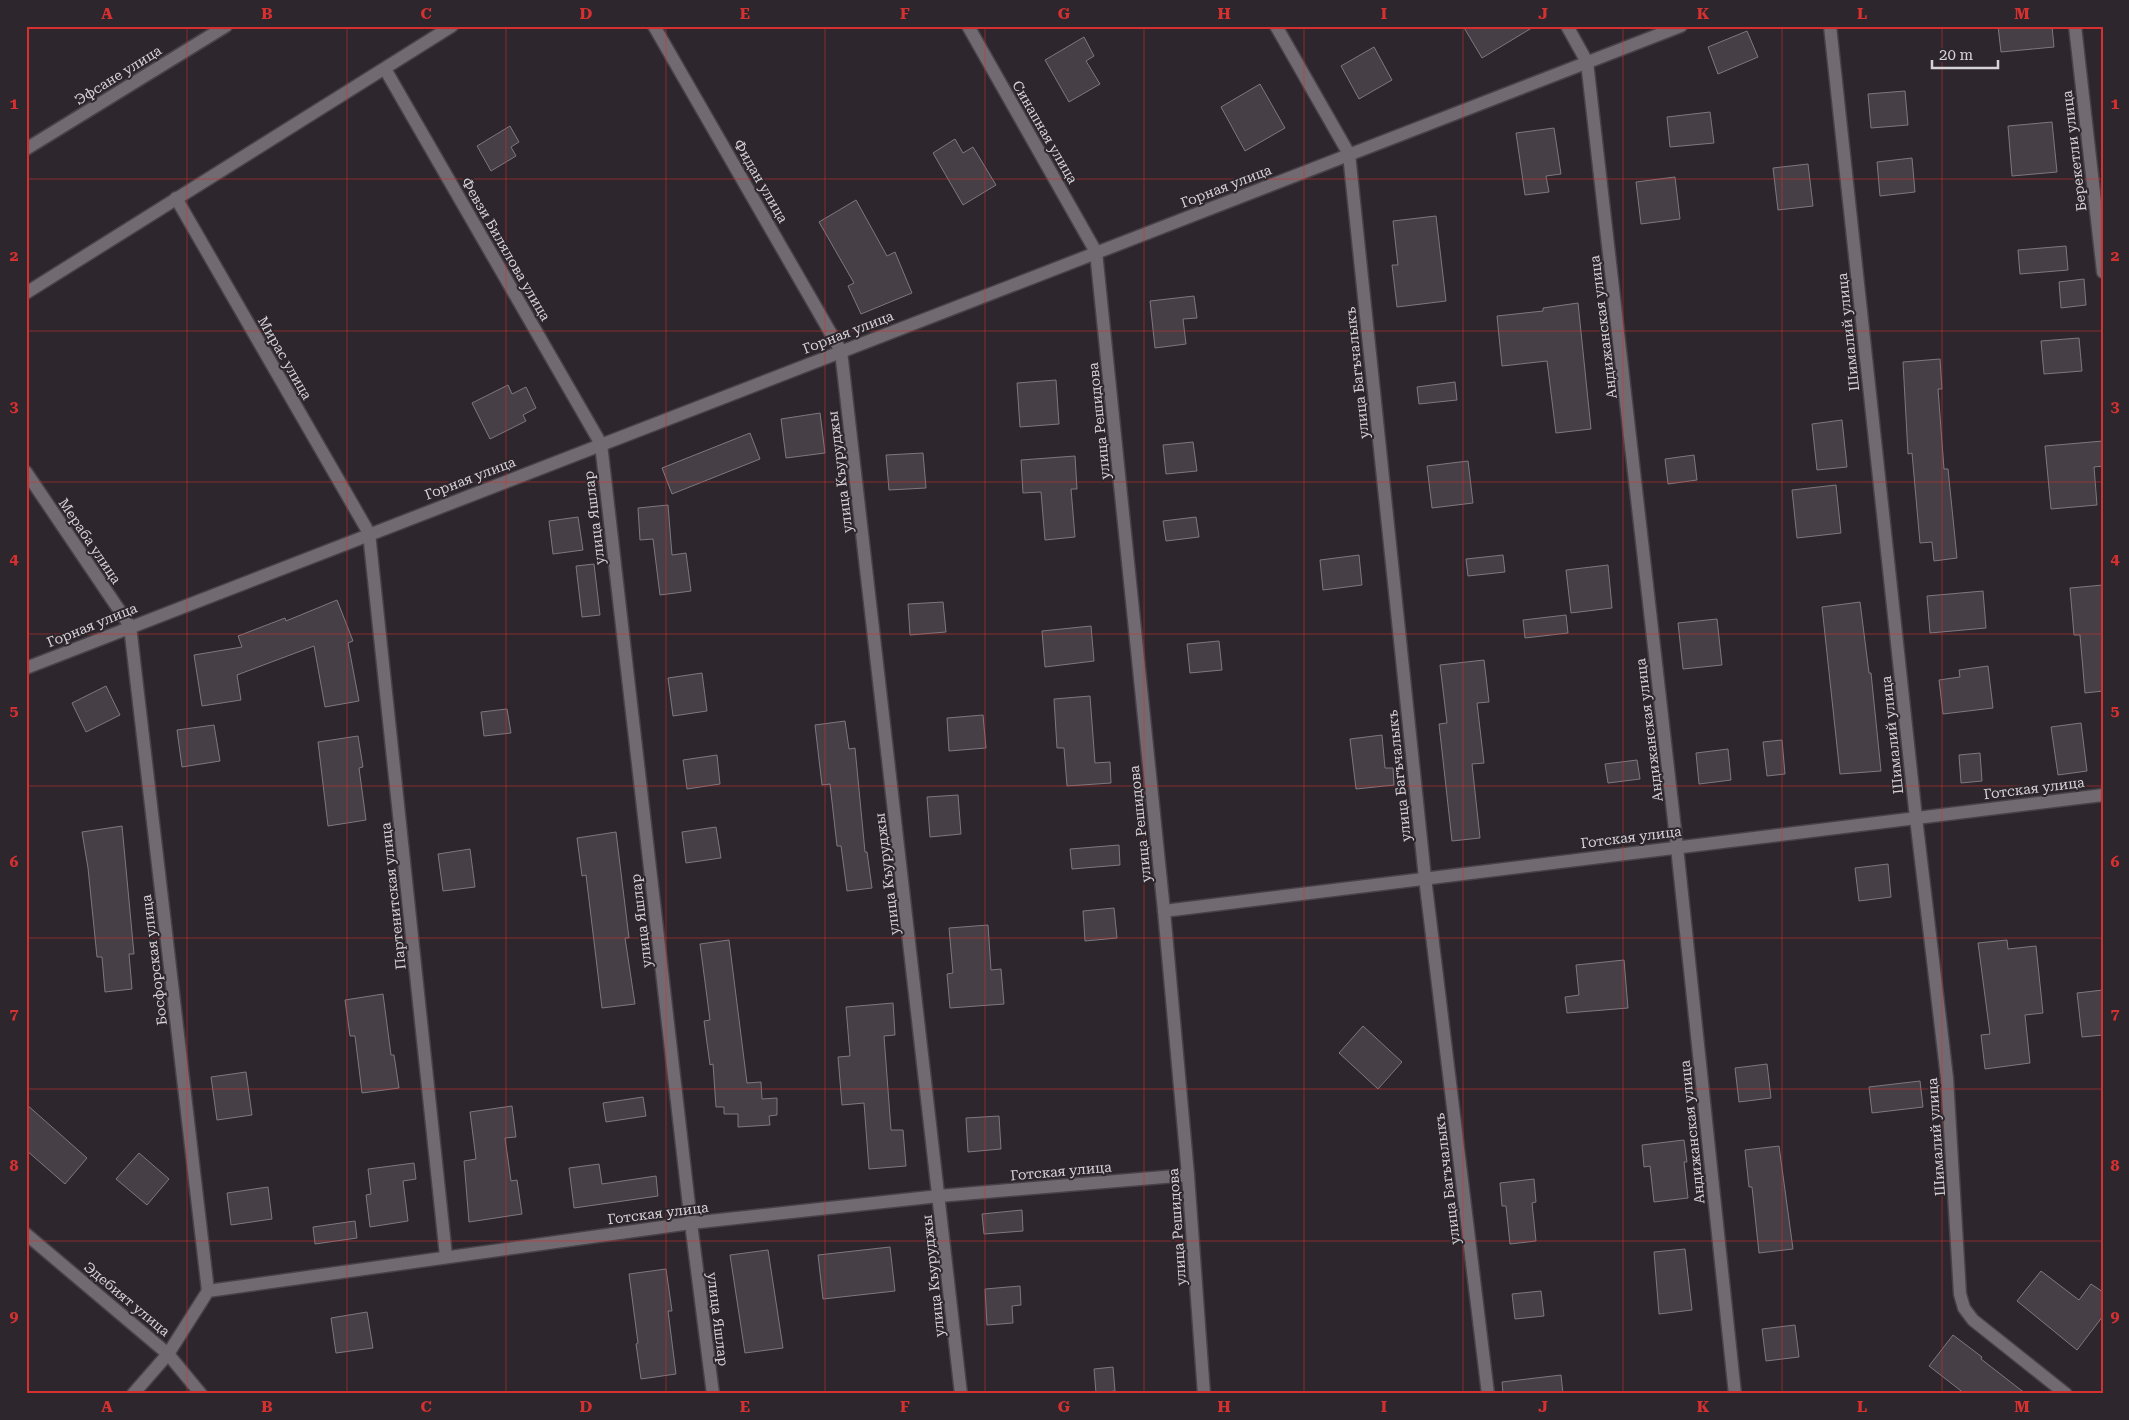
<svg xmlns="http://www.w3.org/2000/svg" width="2129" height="1420" viewBox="0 0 2129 1420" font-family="'Roboto Serif',serif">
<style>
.building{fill:#464046;stroke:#7e777f}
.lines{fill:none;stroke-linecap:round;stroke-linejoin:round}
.lane-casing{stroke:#474248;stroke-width:15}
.street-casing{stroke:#474248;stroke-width:15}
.lane{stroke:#716a71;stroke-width:12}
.street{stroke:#716a71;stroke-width:12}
.grid{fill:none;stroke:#d63031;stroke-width:1;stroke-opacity:0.55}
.labels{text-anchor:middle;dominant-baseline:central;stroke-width:4;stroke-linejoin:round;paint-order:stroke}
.street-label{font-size:14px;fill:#d6d2d6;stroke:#2d272d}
.neatline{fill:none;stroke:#d63031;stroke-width:2}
.grid-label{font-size:16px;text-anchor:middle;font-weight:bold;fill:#d63031}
</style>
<rect width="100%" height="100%" fill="#2d272d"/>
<g class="building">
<path d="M 1463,26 L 1535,26 L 1482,58 Z"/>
<path d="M 1998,26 L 2052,26 L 2054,47 L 2001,52 Z"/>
<path d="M 1747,31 L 1758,57 L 1718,74 L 1708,47 Z"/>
<path d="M 1084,37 L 1094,56 L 1086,61 L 1100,84 L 1069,102 L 1045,60 Z"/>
<path d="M 1374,47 L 1392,80 L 1359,99 L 1341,66 Z"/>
<path d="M 1260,84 L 1285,128 L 1245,151 L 1221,107 Z"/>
<path d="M 1905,91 L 1908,125 L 1871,128 L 1868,94 Z"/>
<path d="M 1710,112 L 1714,143 L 1670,147 L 1667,117 Z"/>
<path d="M 2052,122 L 2057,172 L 2012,176 L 2008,126 Z"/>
<path d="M 510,126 L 519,142 L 511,147 L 516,156 L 491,171 L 477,146 Z"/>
<path d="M 1554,128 L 1561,174 L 1546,176 L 1549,192 L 1525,195 L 1516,133 Z"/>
<path d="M 955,139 L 963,153 L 973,147 L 996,185 L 963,205 L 933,153 Z"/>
<path d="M 1912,158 L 1915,192 L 1880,196 L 1877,162 Z"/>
<path d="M 1808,164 L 1813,206 L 1778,210 L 1773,168 Z"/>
<path d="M 1675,177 L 1680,219 L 1641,224 L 1636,182 Z"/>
<path d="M 856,200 L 887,256 L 895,252 L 912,293 L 861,314 L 848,286 L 854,283 L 819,222 Z"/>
<path d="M 1436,216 L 1446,301 L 1397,307 L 1392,265 L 1398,265 L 1393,221 Z"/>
<path d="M 2066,246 L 2068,270 L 2020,274 L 2018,250 Z"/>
<path d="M 2084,279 L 2086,305 L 2061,308 L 2059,282 Z"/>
<path d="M 1194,296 L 1197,318 L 1183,319 L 1186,344 L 1155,348 L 1150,301 Z"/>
<path d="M 1578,303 L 1591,429 L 1556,433 L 1547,361 L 1502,366 L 1497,316 L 1543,311 L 1543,308 Z"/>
<path d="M 2079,338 L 2082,371 L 2044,374 L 2041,341 Z"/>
<path d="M 1940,359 L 1942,389 L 1938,389 L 1944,469 L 1948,469 L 1957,558 L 1934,561 L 1932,542 L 1920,543 L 1912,453 L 1908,454 L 1903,362 Z"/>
<path d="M 1056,380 L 1059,424 L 1020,427 L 1017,383 Z"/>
<path d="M 1455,382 L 1457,400 L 1419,404 L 1417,387 Z"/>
<path d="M 508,385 L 512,394 L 526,387 L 536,408 L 523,415 L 526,421 L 490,439 L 472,403 Z"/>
<path d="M 820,413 L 825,453 L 786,458 L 781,419 Z"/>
<path d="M 1842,420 L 1847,467 L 1817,470 L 1812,424 Z"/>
<path d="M 750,433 L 760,459 L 672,494 L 662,468 Z"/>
<path d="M 2103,441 L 2103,466 L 2094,467 L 2097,505 L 2051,509 L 2045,446 Z"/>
<path d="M 1193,442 L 1197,471 L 1166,474 L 1163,445 Z"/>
<path d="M 923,453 L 926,488 L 889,490 L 886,455 Z"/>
<path d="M 1694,455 L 1697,480 L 1668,484 L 1665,459 Z"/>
<path d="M 1075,456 L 1077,489 L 1071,489 L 1075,537 L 1045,540 L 1041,492 L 1023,493 L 1021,460 Z"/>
<path d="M 1468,461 L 1473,503 L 1432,508 L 1427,466 Z"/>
<path d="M 1836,485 L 1841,533 L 1797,538 L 1792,490 Z"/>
<path d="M 668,505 L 672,555 L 686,553 L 691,591 L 660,595 L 653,539 L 640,540 L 638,508 Z"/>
<path d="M 578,517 L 583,550 L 553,554 L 549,521 Z"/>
<path d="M 1196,517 L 1199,537 L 1166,541 L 1163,521 Z"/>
<path d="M 1359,555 L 1362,585 L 1323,590 L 1320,560 Z"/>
<path d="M 1503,555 L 1505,572 L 1468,576 L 1466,559 Z"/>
<path d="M 594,564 L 600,615 L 582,617 L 576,566 Z"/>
<path d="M 1608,565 L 1612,608 L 1571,613 L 1566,570 Z"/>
<path d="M 2103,585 L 2103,691 L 2085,693 L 2080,635 L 2074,635 L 2070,588 Z"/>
<path d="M 1983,591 L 1986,628 L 1930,633 L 1927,596 Z"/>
<path d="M 337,600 L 353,641 L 348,643 L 359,701 L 325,707 L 314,646 L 237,675 L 241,700 L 202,706 L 194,655 L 242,647 L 238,636 L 285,618 L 286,621 Z"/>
<path d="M 943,602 L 946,632 L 910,635 L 908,604 Z"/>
<path d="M 1860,602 L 1869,673 L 1871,673 L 1881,771 L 1840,774 L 1822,607 Z"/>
<path d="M 1566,615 L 1568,633 L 1525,638 L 1523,620 Z"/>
<path d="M 1717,619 L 1722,665 L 1683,669 L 1678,623 Z"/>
<path d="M 1091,626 L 1094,661 L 1045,667 L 1042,631 Z"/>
<path d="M 1219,641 L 1222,670 L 1190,673 L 1187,644 Z"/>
<path d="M 1484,660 L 1489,702 L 1477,703 L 1484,763 L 1472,764 L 1480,838 L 1452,841 L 1439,724 L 1447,723 L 1440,665 Z"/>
<path d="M 1988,666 L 1993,708 L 1943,714 L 1939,680 L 1960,677 L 1959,670 Z"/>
<path d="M 702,673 L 707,711 L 673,716 L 668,678 Z"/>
<path d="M 106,686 L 120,715 L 86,732 L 72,703 Z"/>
<path d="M 1090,696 L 1095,763 L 1110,762 L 1111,783 L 1067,786 L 1064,748 L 1057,748 L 1054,699 Z"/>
<path d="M 507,709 L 511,733 L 484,736 L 481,712 Z"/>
<path d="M 983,715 L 986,748 L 949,751 L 947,718 Z"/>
<path d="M 845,721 L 849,749 L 855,748 L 865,852 L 867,852 L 872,888 L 847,891 L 841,846 L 837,846 L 830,784 L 822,785 L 815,725 Z"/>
<path d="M 2081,723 L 2087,771 L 2058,775 L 2051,727 Z"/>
<path d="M 214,725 L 220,761 L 182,767 L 177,730 Z"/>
<path d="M 1382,735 L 1385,768 L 1393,768 L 1394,785 L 1356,789 L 1350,739 Z"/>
<path d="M 358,736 L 363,767 L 359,768 L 366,820 L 328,826 L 318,742 Z"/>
<path d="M 1782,740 L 1785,774 L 1767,776 L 1763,742 Z"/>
<path d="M 1728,749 L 1731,780 L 1699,784 L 1696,753 Z"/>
<path d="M 1980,753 L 1982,781 L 1961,783 L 1959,755 Z"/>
<path d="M 717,755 L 720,784 L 687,789 L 683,760 Z"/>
<path d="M 1637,760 L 1640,779 L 1608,783 L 1605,764 Z"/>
<path d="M 958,795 L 961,834 L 930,837 L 927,797 Z"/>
<path d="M 122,826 L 134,954 L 129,954 L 132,989 L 105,992 L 102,957 L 97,957 L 88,868 L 82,832 Z"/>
<path d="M 716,827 L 721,858 L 686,863 L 682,832 Z"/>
<path d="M 616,832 L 629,938 L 625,938 L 635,1004 L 602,1008 L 586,875 L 582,876 L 577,838 Z"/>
<path d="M 1119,845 L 1120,865 L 1072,869 L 1070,849 Z"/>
<path d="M 470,849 L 475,887 L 443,891 L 438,854 Z"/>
<path d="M 1888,864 L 1891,897 L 1859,901 L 1855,868 Z"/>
<path d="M 1114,908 L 1117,938 L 1085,941 L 1083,911 Z"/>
<path d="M 988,925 L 991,970 L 1001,969 L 1004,1004 L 950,1008 L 947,974 L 953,973 L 949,928 Z"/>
<path d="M 729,940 L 747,1083 L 761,1082 L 762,1099 L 777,1098 L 777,1115 L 769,1116 L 770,1125 L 738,1127 L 738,1114 L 724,1114 L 724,1107 L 716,1107 L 713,1064 L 710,1065 L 704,1021 L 710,1020 L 700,944 Z"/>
<path d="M 2007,940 L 2008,949 L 2036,946 L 2043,1013 L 2025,1015 L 2030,1063 L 1985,1069 L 1981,1035 L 1990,1034 L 1978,943 Z"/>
<path d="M 1624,960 L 1628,1008 L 1567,1013 L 1565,997 L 1579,995 L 1576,965 Z"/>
<path d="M 2103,990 L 2103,1035 L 2082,1037 L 2077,993 Z"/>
<path d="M 383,994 L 391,1055 L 394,1055 L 399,1088 L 362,1093 L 355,1036 L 350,1036 L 345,1000 Z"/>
<path d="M 893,1003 L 895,1035 L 884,1036 L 891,1130 L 903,1130 L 906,1166 L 869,1169 L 864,1103 L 842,1105 L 838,1057 L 850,1056 L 846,1007 Z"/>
<path d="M 1363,1026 L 1402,1062 L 1378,1089 L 1339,1053 Z"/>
<path d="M 1767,1064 L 1771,1098 L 1739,1102 L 1735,1068 Z"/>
<path d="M 246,1072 L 252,1115 L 217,1120 L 211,1077 Z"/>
<path d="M 1920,1081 L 1923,1107 L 1872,1113 L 1869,1087 Z"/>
<path d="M 643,1097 L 646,1116 L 606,1122 L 603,1103 Z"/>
<path d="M 26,1104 L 87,1158 L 65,1184 L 26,1150 Z"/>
<path d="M 512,1106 L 516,1137 L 505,1138 L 511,1181 L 517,1180 L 522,1214 L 469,1222 L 464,1161 L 476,1159 L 470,1112 Z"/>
<path d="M 999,1116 L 1001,1149 L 968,1152 L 966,1118 Z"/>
<path d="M 1684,1140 L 1687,1162 L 1684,1162 L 1688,1198 L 1654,1202 L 1650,1166 L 1644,1167 L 1642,1145 Z"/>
<path d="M 1779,1146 L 1793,1249 L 1759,1253 L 1752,1187 L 1749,1187 L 1745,1150 Z"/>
<path d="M 139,1153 L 169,1179 L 147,1205 L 116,1179 Z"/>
<path d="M 414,1163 L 416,1179 L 403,1181 L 408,1221 L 370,1227 L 366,1195 L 371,1194 L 368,1169 Z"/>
<path d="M 599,1164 L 602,1184 L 656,1176 L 658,1196 L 574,1208 L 569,1168 Z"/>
<path d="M 1534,1179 L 1536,1202 L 1532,1203 L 1536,1241 L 1510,1244 L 1506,1206 L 1502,1206 L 1500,1183 Z"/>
<path d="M 268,1187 L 272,1219 L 231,1225 L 227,1193 Z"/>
<path d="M 1022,1210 L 1023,1231 L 984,1234 L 982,1214 Z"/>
<path d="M 355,1221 L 357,1238 L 315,1244 L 313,1227 Z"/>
<path d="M 890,1247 L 895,1291 L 823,1299 L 818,1255 Z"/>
<path d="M 1685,1249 L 1692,1310 L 1659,1314 L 1654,1252 Z"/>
<path d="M 768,1250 L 783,1348 L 745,1353 L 730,1255 Z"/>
<path d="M 666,1269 L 672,1311 L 668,1311 L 676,1374 L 641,1379 L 636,1344 L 638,1343 L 629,1274 Z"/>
<path d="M 2041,1271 L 2079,1300 L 2091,1284 L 2103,1292 L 2103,1316 L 2077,1350 L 2017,1301 Z"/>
<path d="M 1020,1286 L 1021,1305 L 1012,1306 L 1013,1323 L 987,1325 L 985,1289 Z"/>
<path d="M 1541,1291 L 1544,1316 L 1515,1319 L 1512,1294 Z"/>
<path d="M 367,1312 L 373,1348 L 336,1353 L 331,1318 Z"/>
<path d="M 1795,1325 L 1799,1357 L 1766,1361 L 1762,1329 Z"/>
<path d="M 1953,1335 L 1982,1357 L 1981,1359 L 2026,1394 L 1965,1394 L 1929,1366 Z"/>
<path d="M 1113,1367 L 1115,1391 L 1096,1393 L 1094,1369 Z"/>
<path d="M 1561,1375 L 1563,1394 L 1503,1394 L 1502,1382 Z"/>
</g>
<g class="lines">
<g class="lane-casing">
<path id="lane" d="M 26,293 L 452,26"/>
</g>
<g class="street-casing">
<g id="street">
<path d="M 654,26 L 841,351 L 961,1394"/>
<path d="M 968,26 L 1096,252 L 1164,911 L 1188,1175 L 1204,1394"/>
<path d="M 1276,26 L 1349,154 L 1425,878 L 1488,1394"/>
<path d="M 1567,26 L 1587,62 L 1677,847 L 1735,1394"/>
<path d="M 1830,26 L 1916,818 L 1947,1078 L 1960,1294 L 1964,1308 L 1973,1320 L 2066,1394"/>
<path d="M 2075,26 L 2103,272"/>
<path d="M 385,69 L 601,444 L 691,1223 L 713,1394"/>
<path d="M 26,149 L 226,26"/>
<path d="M 176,198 L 369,533 L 446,1256"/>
<path d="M 26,472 L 130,626 L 208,1291"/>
<path d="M 26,668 L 1681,26"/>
<path d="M 1164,911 L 2103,795"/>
<path d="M 26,1234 L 168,1354 L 201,1394"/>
<path d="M 133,1394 L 168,1354 L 208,1291 L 691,1223 L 939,1196 L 1188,1175"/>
</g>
</g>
<use href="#lane" class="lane"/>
<use href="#street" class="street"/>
</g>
<path class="grid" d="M 187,26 L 187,1394M 347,26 L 347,1394M 506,26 L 506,1394M 666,26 L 666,1394M 825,26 L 825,1394M 985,26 L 985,1394M 1144,26 L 1144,1394M 1304,26 L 1304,1394M 1463,26 L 1463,1394M 1623,26 L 1623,1394M 1782,26 L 1782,1394M 1942,26 L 1942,1394M 26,179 L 2103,179M 26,331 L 2103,331M 26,482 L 2103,482M 26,634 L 2103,634M 26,786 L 2103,786M 26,938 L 2103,938M 26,1089 L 2103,1089M 26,1241 L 2103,1241"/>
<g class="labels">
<g class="street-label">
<text transform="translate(118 75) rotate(-32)">Эфсане улица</text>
<text transform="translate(1045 132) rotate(60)">Синапная улица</text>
<text transform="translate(2074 151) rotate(-97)">Берекетли улица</text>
<text transform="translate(761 181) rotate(60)">Фидан улица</text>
<text transform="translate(1226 186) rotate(-21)">Горная улица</text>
<text transform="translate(506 249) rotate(60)">Февзи Билялова улица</text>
<text transform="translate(1603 327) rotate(-97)">Андижанская улица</text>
<text transform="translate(848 332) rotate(-21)">Горная улица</text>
<text transform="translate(1848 332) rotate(-96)">Шималий улица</text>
<text transform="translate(285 358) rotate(60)">Мирас улица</text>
<text transform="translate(1357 373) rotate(-96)">улица Багъчалыкъ</text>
<text transform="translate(1099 421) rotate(-96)">улица Решидова</text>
<text transform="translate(840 472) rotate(-97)">улица Къуруджы</text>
<text transform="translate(470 478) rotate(-21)">Горная улица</text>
<text transform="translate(594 518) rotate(-97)">улица Яшлар</text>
<text transform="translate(90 541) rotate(56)">Мераба улица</text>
<text transform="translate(92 625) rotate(-22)">Горная улица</text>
<text transform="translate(1649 730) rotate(-97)">Андижанская улица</text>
<text transform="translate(1892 735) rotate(-96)">Шималий улица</text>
<text transform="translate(1399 776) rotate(-96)">улица Багъчалыкъ</text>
<text transform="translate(2034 788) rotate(-7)">Готская улица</text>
<text transform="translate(1140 824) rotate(-96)">улица Решидова</text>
<text transform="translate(1631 837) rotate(-7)">Готская улица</text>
<text transform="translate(887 874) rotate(-97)">улица Къуруджы</text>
<text transform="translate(393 896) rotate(-96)">Партенитская улица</text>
<text transform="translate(641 921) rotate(-97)">улица Яшлар</text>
<text transform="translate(154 960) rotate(-97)">Босфорская улица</text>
<text transform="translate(1692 1132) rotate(-96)">Андижанская улица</text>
<text transform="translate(1936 1137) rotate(-94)">Шималий улица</text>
<text transform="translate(1061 1171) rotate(-5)">Готская улица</text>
<text transform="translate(1447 1179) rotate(-97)">улица Багъчалыкъ</text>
<text transform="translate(658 1213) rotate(-7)">Готская улица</text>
<text transform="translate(1177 1227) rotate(-94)">улица Решидова</text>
<text transform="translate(933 1276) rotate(-96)">улица Къуруджы</text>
<text transform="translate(127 1299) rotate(40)">Эдебият улица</text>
<text transform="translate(718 1319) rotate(83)">улица Яшлар</text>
</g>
</g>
<rect width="2129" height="1420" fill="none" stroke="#2d272d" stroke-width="55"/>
<path d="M1932 60v8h66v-8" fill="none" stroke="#d6d2d6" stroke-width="2.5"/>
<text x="1939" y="60" font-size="15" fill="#d6d2d6" stroke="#2d272d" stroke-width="4" paint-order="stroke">20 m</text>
<rect x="28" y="28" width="2074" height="1364" class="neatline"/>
<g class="grid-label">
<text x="107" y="19">A</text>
<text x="267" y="19">B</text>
<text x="426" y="19">C</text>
<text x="586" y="19">D</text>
<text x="745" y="19">E</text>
<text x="905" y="19">F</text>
<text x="1064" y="19">G</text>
<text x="1224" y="19">H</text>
<text x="1384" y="19">I</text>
<text x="1543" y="19">J</text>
<text x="1703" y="19">K</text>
<text x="1862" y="19">L</text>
<text x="2022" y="19">M</text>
<text x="14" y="109">1</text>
<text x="2115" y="109">1</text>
<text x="14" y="261">2</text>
<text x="2115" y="261">2</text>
<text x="14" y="412">3</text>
<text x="2115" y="412">3</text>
<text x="14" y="564">4</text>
<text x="2115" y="564">4</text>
<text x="14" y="716">5</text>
<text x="2115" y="716">5</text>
<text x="14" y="867">6</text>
<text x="2115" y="867">6</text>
<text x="14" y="1019">7</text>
<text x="2115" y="1019">7</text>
<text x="14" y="1171">8</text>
<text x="2115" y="1171">8</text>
<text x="14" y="1322">9</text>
<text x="2115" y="1322">9</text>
<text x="107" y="1412">A</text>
<text x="267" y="1412">B</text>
<text x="426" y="1412">C</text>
<text x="586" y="1412">D</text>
<text x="745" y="1412">E</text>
<text x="905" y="1412">F</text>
<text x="1064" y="1412">G</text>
<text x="1224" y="1412">H</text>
<text x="1384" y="1412">I</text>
<text x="1543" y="1412">J</text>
<text x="1703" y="1412">K</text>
<text x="1862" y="1412">L</text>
<text x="2022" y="1412">M</text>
</g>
</svg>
